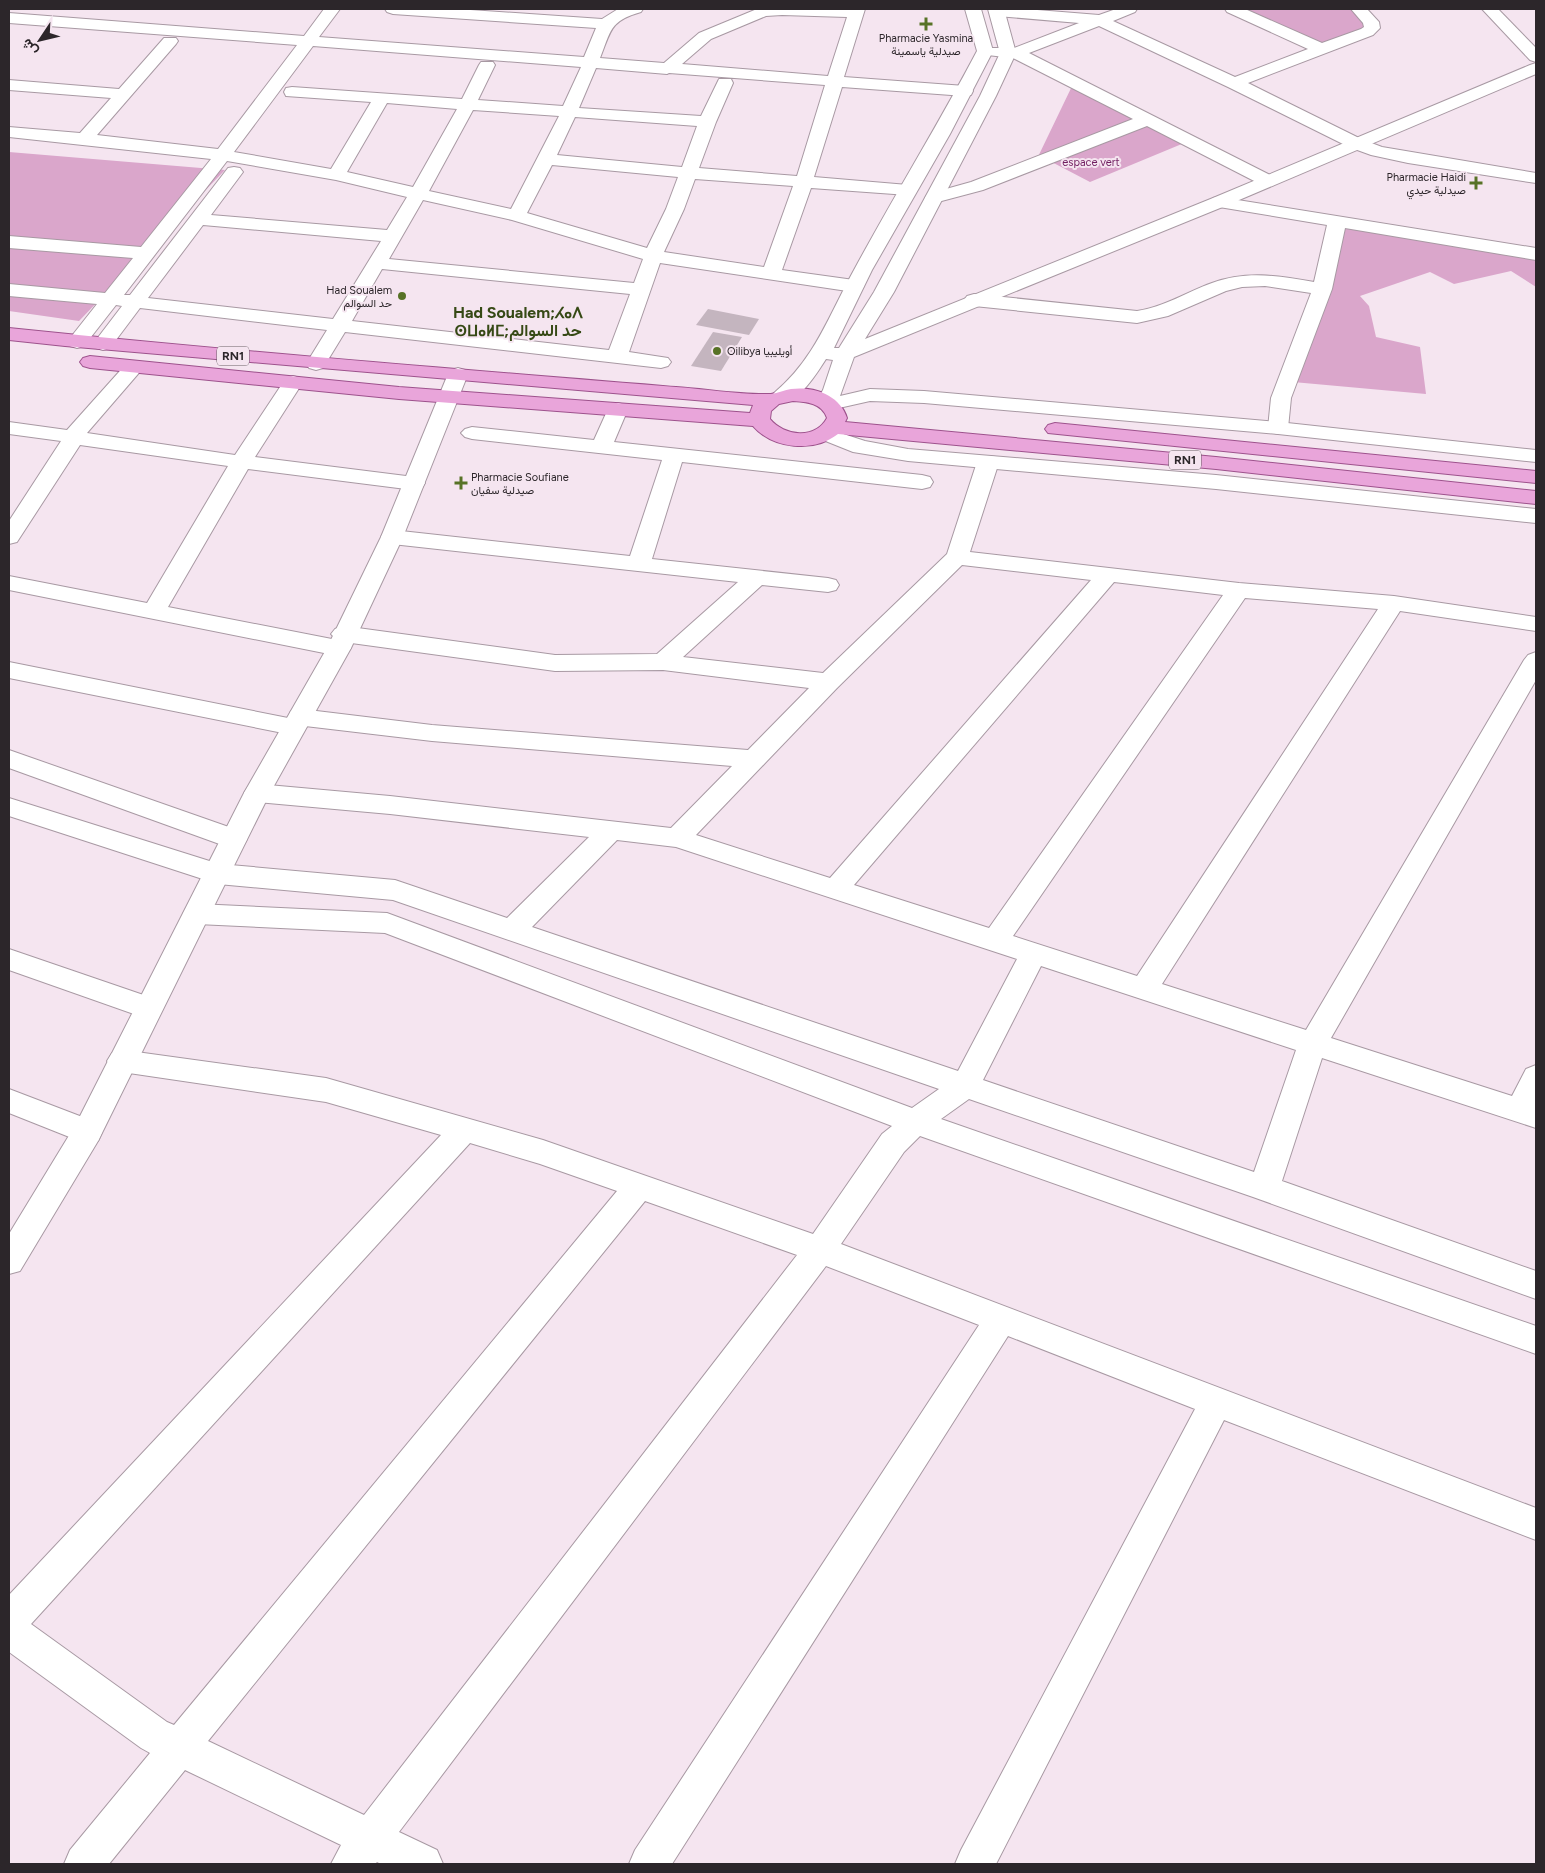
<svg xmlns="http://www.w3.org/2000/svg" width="1545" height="1873" viewBox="0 0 1545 1873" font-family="Figtree,Vazirmatn,'Noto Sans Tifinagh',sans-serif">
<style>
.green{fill:#daa6cb}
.building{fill:#c4b5bf}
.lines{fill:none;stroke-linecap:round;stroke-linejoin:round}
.street-casing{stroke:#a899a3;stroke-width:2}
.secondary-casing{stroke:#a899a3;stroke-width:2}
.primary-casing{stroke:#9d528c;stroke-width:2}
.street{fill:#fff;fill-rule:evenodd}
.secondary{fill:#fff;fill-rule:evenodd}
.primary{fill:#e9a5da;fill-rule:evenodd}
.poi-dot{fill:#577226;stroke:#f5e5f0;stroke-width:2}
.labels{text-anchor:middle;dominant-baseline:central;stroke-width:4;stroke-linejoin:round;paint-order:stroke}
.far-poi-label{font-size:11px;fill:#2c262a;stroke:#f5e5f0;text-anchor:end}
.far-park-label{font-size:11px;fill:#711f61;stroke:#f5e5f0}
.shield{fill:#f5e5f0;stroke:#685f65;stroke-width:1}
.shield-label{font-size:12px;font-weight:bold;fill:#2c262a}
.far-district-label{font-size:16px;font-weight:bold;fill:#364915;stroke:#f5e5f0}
</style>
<rect width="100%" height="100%" fill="#f5e5f0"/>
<g class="green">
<path d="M 1235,9 L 1355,9 L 1372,28 L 1322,49 Z"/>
<path d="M 1074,82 L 1189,141 L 1090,182 L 1046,159 L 1035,163 Z"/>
<path d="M 9,152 L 225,170 L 79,321 L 9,311 Z"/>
<path d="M 1343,224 L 1536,255 L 1536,287 L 1511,271 L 1454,284 L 1430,272 L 1360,296 L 1369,306 L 1376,337 L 1420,347 L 1426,394 L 1293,382 Z"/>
</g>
<g class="building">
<path d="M 708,309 L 759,319 L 749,335 L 696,325 Z"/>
<path d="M 713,332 L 742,337 L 721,371 L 691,366 Z"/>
</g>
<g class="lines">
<g class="street-casing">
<g id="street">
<path d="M 324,9 L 340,9 L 319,37 L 584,57 L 596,28 L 393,14 L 387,12 L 385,9 L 456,9 L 602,19 L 618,9 L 643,9 L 641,12 C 609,21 611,31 600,58 L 664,63 L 699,33 L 757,9 L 865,9 L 844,77 L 965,86 L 971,87 L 973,91 L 971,95 L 965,96 L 842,87 L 814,177 L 908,185 L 914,186 L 917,190 L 914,194 L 908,195 L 811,188 L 782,270 L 854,280 L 861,282 L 864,286 L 861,290 L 854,292 L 660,263 L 629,352 L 668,358 L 671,362 L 668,366 L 661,368 L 345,332 L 323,368 L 316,370 L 309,368 L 306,364 L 327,330 L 140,308 L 110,348 L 103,350 L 96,348 L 93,344 L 122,306 L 116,305 L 84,346 L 77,348 L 70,346 L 67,342 L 97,304 L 9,296 L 9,284 L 105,293 L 133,258 L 9,248 L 9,236 L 141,247 L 211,159 L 9,137 L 9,127 L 80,133 L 111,98 L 9,90 L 9,80 L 119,89 L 164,38 L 176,38 L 178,41 L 176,44 L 97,135 L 218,149 L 297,45 L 9,23 L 9,13 L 304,36 ZM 782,15 L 847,17 L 828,76 L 682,64 L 711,39 L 766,16 ZM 313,46 L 581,67 L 563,106 L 478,100 L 495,65 L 493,62 L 481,62 L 479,65 L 462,99 L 292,87 L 286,88 L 284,92 L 286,96 L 371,102 L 331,169 L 234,152 ZM 596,68 L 667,74 L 669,73 L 825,85 L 797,176 L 699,168 L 716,122 L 733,83 L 731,79 L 719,79 L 701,116 L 579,108 ZM 387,103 L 457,109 L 413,187 L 347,172 ZM 473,110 L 559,116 L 511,209 L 429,191 ZM 575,117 L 697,126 L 682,167 L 557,155 ZM 227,161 L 336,180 L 407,197 L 387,230 L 211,215 L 243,172 L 240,168 L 234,167 L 228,168 L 130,295 L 124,295 ZM 552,165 L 678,177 L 666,209 L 647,248 L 527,213 ZM 695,179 L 793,186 L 764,267 L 664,252 L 684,209 ZM 423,200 L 512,220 L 643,259 L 634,283 L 389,259 ZM 203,225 L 381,241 L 333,319 L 148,298 ZM 382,269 L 630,294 L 609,350 L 352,321 Z"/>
<path d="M 991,9 L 1025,9 L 1099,15 L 1116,9 L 1137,9 L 1135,12 L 1113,21 L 1235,77 L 1308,49 L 1227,12 L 1225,9 L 1245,9 L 1322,43 L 1361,29 L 1364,27 L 1363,23 L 1351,9 L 1367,9 L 1379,22 L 1380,28 L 1373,35 L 1248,83 L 1361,139 L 1382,147 L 1536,173 L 1536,183 L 1408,163 L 1371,155 L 1349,147 L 1228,87 L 1099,26 L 1029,53 L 1274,177 L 1277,181 L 1274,185 L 1268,186 L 1262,185 L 1147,126 L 983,190 L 934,203 L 928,202 L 925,198 L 928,194 L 971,182 L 1133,119 L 1013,58 L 979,54 L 977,51 L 979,48 L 1014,48 L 1079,23 L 997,16 L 991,14 L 989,11 Z"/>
<path d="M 1482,9 L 1498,9 L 1536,48 L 1536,62 L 1530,60 Z"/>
<path d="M 1219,197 L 1536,248 L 1536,260 L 1345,228 L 1332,289 L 1291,398 L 1288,428 L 1285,432 L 1278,434 L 1271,432 L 1268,428 L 1271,398 L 1311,293 L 1265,286 L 1242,287 L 1226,291 L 1168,316 L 1137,323 L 974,306 L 967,304 L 964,300 L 967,296 L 974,294 L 1137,311 C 1164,307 1187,292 1212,283 C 1247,270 1279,276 1314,282 L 1327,225 L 1213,206 L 1210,202 L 1213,198 Z"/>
<path d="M 134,361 L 141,363 L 144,367 L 87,433 L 235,455 L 286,378 L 293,376 L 300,378 L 303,382 L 255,457 L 422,478 L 425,483 L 422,488 L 414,490 L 248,469 L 168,607 L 337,640 L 331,634 L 335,629 L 343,626 L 555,655 L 657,654 L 738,582 L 392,544 L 384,542 L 381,537 L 384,532 L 392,530 L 630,556 L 662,460 L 472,439 L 465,437 L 461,433 L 465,429 L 472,427 L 594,440 L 608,409 L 611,405 L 618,403 L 625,405 L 628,409 L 614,442 L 922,475 L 930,477 L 933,482 L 930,487 L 922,489 L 682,462 L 652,559 L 828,578 L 836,580 L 839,585 L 836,590 L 828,592 L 762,585 L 683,657 L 823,673 L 947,554 L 977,462 L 980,457 L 988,456 L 996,457 L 999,462 L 970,552 L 1239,583 L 1394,596 L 1536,617 L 1536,631 L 1400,611 L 1162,984 L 1306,1030 L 1524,660 L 1528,655 L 1536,652 L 1536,680 L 1331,1038 L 1512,1096 L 1526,1069 L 1536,1065 L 1536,1128 L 1322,1058 L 1282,1181 L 1536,1271 L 1536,1299 L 1253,1197 L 969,1099 L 941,1119 L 1536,1326 L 1536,1354 L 920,1136 L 904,1152 L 841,1244 L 1536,1508 L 1536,1540 L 1224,1420 L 996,1864 L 955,1864 L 961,1850 L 1195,1409 L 1008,1336 L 672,1864 L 629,1864 L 635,1850 L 979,1325 L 826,1266 L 399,1832 L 437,1850 L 443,1864 L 381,1864 L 377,1862 L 375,1864 L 331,1864 L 341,1845 L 185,1770 L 109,1864 L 64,1864 L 70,1850 L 150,1753 L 141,1748 L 9,1652 L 9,1595 L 441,1135 L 326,1102 L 122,1072 L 112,1069 L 107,1061 L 112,1053 L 122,1050 L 326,1078 L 543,1140 L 813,1234 L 882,1134 L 892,1126 L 385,933 L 197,924 L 187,921 L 183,914 L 187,907 L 197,904 L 387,913 L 912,1108 L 939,1089 L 393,900 L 218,884 L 9,816 L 9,798 L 219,864 L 395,880 L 507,918 L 589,837 L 390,814 L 257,802 L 248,799 L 244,793 L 248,787 L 257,784 L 390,796 L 671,828 L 732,766 L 432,741 L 305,726 L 302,733 L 293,735 L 9,678 L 9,662 L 288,718 L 291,711 L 300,709 L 432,725 L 748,750 L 809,688 L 663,670 L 555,671 L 344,642 L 347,643 L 351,648 L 347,653 L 339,656 L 9,590 L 9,576 L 147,603 L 228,466 L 80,445 L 17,542 L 9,544 L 9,521 L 61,441 L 9,434 L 9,422 L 67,430 L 127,363 ZM 962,565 L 1091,580 L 830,878 L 696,835 L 837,688 ZM 1114,582 L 1223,595 L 989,928 L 854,885 ZM 1245,598 L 1378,609 L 1137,976 L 1013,936 ZM 617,840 L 676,847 L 1017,959 L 958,1071 L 532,927 ZM 1041,966 L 1296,1050 L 1254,1172 L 983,1080 ZM 470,1143 L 540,1164 L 617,1191 L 174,1725 L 167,1722 L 31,1624 ZM 645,1201 L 797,1255 L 364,1815 L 208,1741 Z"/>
<path d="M 9,750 L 243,832 L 247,839 L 243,846 L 234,848 L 225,846 L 9,768 Z"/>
<path d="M 9,949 L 158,1000 L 162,1008 L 158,1016 L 148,1019 L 9,970 Z"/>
<path d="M 9,1089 L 98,1123 L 102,1132 L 98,1141 L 87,1144 L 9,1113 Z"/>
</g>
</g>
<g class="secondary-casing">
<g id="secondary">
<path d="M 965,9 L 981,9 L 993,51 L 950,134 L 872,270 L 834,348 L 839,348 L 874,292 L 980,96 L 1000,53 L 988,9 L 1004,9 L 1016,53 L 996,96 L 894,292 L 865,339 L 1213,198 L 1530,65 L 1536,63 L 1536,74 L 1225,206 L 854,357 L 840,396 L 870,389 L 924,391 L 1278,422 L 1536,450 L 1536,462 L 1278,434 L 924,403 L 870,401 L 830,410 L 819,406 L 816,402 L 823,390 L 833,360 L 826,359 C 815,376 797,407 774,401 L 771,397 L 774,393 C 815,359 829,315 854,270 C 894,196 938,125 977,51 Z"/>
<path d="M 458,368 L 465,370 L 468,374 L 403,537 L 351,648 L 270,793 L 98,1141 L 20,1271 L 9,1274 L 9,1234 L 76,1124 L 244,793 L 327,648 L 381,537 L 448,374 L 451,370 Z"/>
<path d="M 825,428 L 865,441 L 908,449 L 1216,475 L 1536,509 L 1536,523 L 1216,489 L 908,461 L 853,452 L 818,438 L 814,434 L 818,430 Z"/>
</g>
</g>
<g class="primary-casing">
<g id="primary">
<path d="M 9,328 C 231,351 454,369 676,387 C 707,389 740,395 771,394 C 778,393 785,390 791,389 C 814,386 840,395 847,418 L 845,422 L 1216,457 L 1536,491 L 1536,504 L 1216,469 L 838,434 C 814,453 773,449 753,426 L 399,399 L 90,368 L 83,366 L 80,362 L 83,358 L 90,356 L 399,387 L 750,413 L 753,405 L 65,346 L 9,340 ZM 793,401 C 807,402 822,403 827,418 C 815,440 784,436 770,419 L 771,411 L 779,404 Z"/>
<path d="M 1055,423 L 1536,471 L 1536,483 L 1048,433 L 1045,429 L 1048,425 Z"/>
</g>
</g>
<use href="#street" class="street"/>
<use href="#secondary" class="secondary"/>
<use href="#primary" class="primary"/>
</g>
<g class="poi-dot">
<path d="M923.5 16.5h5v5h5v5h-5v5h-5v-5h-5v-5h5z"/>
<path d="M1473.5 175.5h5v5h5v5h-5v5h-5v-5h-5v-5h5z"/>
<circle cx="402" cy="296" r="5"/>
<circle cx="717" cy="351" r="5"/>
<path d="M458.5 475.5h5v5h5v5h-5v5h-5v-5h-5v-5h5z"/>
</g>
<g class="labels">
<g class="far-poi-label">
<text x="926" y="38" text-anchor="middle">Pharmacie Yasmina<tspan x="926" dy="13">صيدلية ياسمينة</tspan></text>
<text x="1466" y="177">Pharmacie Haidi<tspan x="1466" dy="13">صيدلية حيدي</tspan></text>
<text x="392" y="290">Had Soualem<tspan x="392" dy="13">حد السوالم</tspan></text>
<text x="727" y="351" text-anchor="start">Oilibya أويليبيا</text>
<text x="471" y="477" text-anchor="start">Pharmacie Soufiane<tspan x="471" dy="13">صيدلية سفيان</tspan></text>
</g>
<g class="far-park-label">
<text x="1091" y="162">espace vert</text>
</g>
<g class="shield">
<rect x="217" y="346.5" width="32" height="19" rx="4"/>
<rect x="1169" y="450.5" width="32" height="19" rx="4"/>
</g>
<g class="shield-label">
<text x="233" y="356">RN1</text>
<text x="1185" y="460">RN1</text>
</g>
<g class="far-district-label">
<text x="518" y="312">Had Soualem;ⵃⴰⴷ<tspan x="518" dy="18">ⵙⵡⴰⵍⵎ;حد السوالم</tspan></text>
</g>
</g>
<rect width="1545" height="1873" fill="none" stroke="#2c262a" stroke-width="20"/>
<g transform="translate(40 40) rotate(235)" stroke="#f5e5f0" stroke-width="4" paint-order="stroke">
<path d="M0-4L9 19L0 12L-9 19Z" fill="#2c262a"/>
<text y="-8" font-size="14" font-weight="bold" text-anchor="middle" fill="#2c262a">ش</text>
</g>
</svg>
